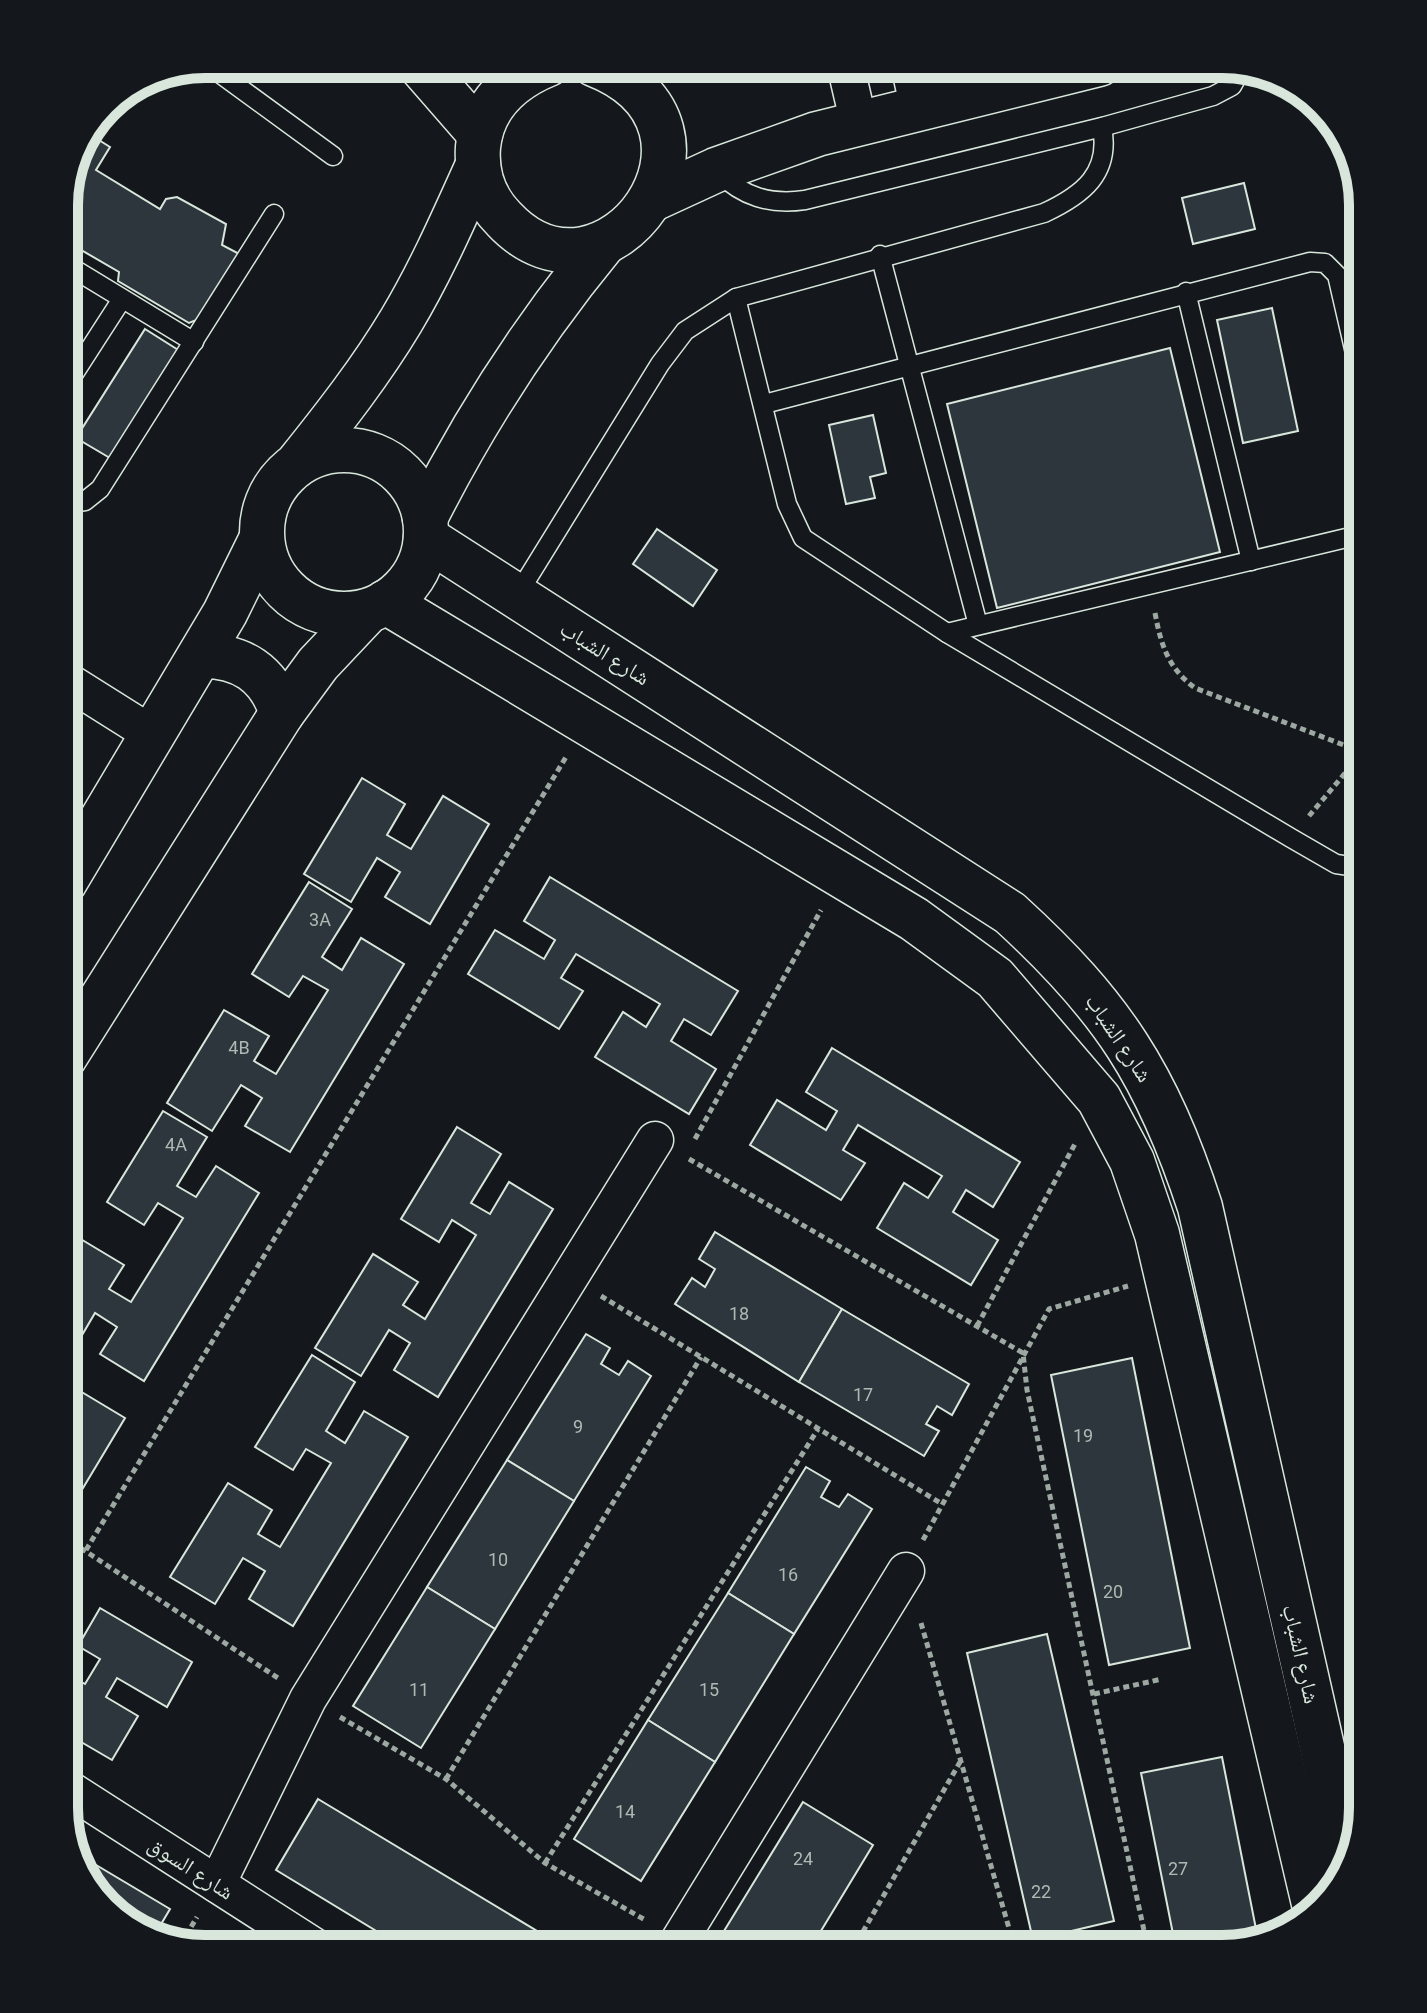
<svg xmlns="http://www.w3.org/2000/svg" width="1427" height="2013" viewBox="0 0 1427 2013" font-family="Roboto,'Noto Naskh Arabic',sans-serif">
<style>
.building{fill:#2c363c;stroke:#d8e6dc;stroke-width:2}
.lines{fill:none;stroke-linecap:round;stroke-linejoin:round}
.lane-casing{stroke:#d8e6dc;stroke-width:21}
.street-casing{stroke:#d8e6dc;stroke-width:39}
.secondary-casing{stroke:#d8e6dc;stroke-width:47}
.path{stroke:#9da8a2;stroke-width:5;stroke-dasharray:6 4;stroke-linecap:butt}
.lane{stroke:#14181c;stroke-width:18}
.street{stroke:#14181c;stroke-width:36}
.secondary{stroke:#14181c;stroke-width:44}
.labels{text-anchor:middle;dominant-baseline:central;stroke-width:6;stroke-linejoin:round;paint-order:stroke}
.number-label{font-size:18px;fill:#adbab4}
.street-label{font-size:22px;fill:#d8e6dc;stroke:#14181c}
.rim{fill:none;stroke:#d8e6dc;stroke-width:10}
</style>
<rect width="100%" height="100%" fill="#14181c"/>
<g class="building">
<path d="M 86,132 L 110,147 L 96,170 L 160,209 L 166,199 L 177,197 L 226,224 L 222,245 L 243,256 L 209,315 L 189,323 L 118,281 L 119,272 L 64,240 L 70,227 L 64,224 L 64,195 L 79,142 Z"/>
<path d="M 1244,183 L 1255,229 L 1193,244 L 1182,198 Z"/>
<path d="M 1272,308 L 1298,431 L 1243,443 L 1217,320 Z"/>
<path d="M 145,329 L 183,353 L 115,461 L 76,438 Z"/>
<path d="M 1170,348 L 1220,552 L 997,608 L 947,404 Z"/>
<path d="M 873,415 L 886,473 L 870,477 L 875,498 L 846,504 L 829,425 Z"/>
<path d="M 657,529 L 717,570 L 693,606 L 633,564 Z"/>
<path d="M 362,778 L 405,804 L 387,835 L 411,849 L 443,796 L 489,824 L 430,924 L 385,897 L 400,872 L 377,858 L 351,902 L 304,874 Z"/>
<path d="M 550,877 L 738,991 L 711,1035 L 684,1019 L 671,1041 L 716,1069 L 689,1114 L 595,1057 L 623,1012 L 646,1027 L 660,1004 L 576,954 L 561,978 L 583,991 L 559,1029 L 468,974 L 495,930 L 544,959 L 555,940 L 524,921 Z"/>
<path d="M 309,882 L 352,909 L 322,957 L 342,970 L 361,938 L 404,964 L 290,1152 L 245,1126 L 262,1098 L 241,1085 L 212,1131 L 167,1103 L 224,1010 L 269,1036 L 254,1061 L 276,1074 L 328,990 L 303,976 L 289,997 L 252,974 Z"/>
<path d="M 832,1048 L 1020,1162 L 993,1207 L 966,1190 L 953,1212 L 998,1240 L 971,1285 L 877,1228 L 904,1183 L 928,1198 L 942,1176 L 858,1125 L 843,1150 L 865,1163 L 841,1200 L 750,1145 L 777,1100 L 826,1130 L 837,1111 L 806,1092 Z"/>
<path d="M 163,1111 L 207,1137 L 177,1186 L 196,1197 L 216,1166 L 259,1193 L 144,1381 L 100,1354 L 117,1327 L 95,1313 L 68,1359 L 64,1356 L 64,1262 L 79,1238 L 124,1265 L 109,1289 L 131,1302 L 183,1218 L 158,1203 L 144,1225 L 107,1202 Z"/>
<path d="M 457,1127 L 501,1154 L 471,1203 L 490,1214 L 509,1182 L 553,1209 L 438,1397 L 394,1370 L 410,1343 L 389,1330 L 361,1376 L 315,1348 L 373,1254 L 418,1282 L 403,1305 L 425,1319 L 476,1235 L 452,1220 L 439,1242 L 401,1219 Z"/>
<path d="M 715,1232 L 842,1309 L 799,1382 L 675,1304 L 692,1278 L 705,1287 L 715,1269 L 699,1259 Z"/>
<path d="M 842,1309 L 969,1384 L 952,1415 L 937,1406 L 926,1424 L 939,1431 L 924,1456 L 799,1382 Z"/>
<path d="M 586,1334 L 610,1348 L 601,1364 L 619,1375 L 628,1361 L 651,1376 L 574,1501 L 507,1460 Z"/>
<path d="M 312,1355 L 355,1382 L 326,1431 L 345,1443 L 364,1411 L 408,1437 L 293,1626 L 249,1599 L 265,1571 L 243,1558 L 215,1604 L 170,1577 L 228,1483 L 272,1510 L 258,1534 L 280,1547 L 331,1463 L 306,1449 L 293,1470 L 255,1447 Z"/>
<path d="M 1132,1358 L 1190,1648 L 1109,1665 L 1051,1375 Z"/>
<path d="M 80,1391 L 125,1418 L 65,1518 L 64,1416 Z"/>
<path d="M 507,1460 L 574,1501 L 495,1629 L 427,1587 Z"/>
<path d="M 806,1467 L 830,1481 L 821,1497 L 839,1507 L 848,1494 L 872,1509 L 794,1634 L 728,1593 Z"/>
<path d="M 427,1587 L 495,1629 L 421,1748 L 353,1706 Z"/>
<path d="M 728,1593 L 794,1634 L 715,1762 L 648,1720 Z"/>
<path d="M 100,1608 L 192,1662 L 167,1707 L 117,1678 L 106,1697 L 138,1716 L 112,1760 L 64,1732 L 64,1672 L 85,1684 L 100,1659 L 78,1646 Z"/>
<path d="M 1047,1634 L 1114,1921 L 1033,1940 L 967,1653 Z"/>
<path d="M 648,1720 L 715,1762 L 641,1881 L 574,1839 Z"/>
<path d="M 1222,1757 L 1258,1939 L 1222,1949 L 1176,1949 L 1141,1773 Z"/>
<path d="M 318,1799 L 567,1949 L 406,1949 L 276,1870 Z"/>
<path d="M 803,1802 L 873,1845 L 810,1949 L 713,1949 Z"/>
<path d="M 76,1853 L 170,1909 L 154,1936 L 134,1930 L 83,1879 Z"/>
</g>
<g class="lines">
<g class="lane-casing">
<g id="lane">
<path d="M 207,64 L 333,156"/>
<path d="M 718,172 C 743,197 770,205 805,200 L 1102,127 L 1213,96 L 1232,86 L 1242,68"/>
<path d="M 880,255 L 978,625"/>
<path d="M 64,263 L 194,342"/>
<path d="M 1186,292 L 1251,561"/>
<path d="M 736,298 L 787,504 L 803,538 L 947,633 L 1291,838 L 1336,864 L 1363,868"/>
<path d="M 64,389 L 122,299"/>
<path d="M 764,404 L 1310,262 L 1325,263 L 1337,275 L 1363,388"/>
<path d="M 64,504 L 85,501 L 100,489 L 274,214"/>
<path d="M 516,597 L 660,364 L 685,331 L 736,298 L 1044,213 C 1083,195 1111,173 1102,127"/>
<path d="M 947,633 L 1363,534"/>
</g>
</g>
<g class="street-casing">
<g id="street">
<path d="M 845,64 L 859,124"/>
<path d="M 909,64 L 919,110"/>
<path d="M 64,679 L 153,735"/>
<path d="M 64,1786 L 318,1949"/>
<path d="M 217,1884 L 308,1699 L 655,1140"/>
<path d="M 674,1949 L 906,1571"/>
</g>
</g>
<g class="secondary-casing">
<g id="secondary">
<path d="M 419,64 L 480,134"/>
<path d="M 548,64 C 511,79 482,105 478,147 C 476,174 485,200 504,219 C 605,327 753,126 594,64"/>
<path d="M 653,199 L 716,170 L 817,134 L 1099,64"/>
<circle cx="344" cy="532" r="82"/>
<path d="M 299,462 C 335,417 371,371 401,321 C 431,271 454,218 478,165"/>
<path d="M 425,518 C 475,419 533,329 604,243"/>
<path d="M 426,538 L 1010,913 C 1112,1006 1157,1075 1200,1207 L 1348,1862"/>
<path d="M 386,602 L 914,919 L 995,978 L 1099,1099 L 1132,1161 L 1157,1234 L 1315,1908"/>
<path d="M 200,656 C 241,655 269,673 282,713"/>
<path d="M 64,883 L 225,613 L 261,540"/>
<path d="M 64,1058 L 282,713 L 318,664 L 367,612"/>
</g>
</g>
<g class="path">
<path d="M 1155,613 C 1161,645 1168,668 1195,688 L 1362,752"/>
<path d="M 1309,816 L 1362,753"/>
<path d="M 695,1139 L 821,910"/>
<path d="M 689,1159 L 1023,1353 L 1027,1390 L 1148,1949"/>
<path d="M 601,1296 L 942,1504"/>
<path d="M 977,1326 L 1076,1142"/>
<path d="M 64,1537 L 278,1678"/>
<path d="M 923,1540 L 1049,1309 L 1128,1286"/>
<path d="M 86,1550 L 566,757"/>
<path d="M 921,1623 L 1015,1949"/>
<path d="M 1094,1694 L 1162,1679"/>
<path d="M 340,1717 L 446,1779 L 545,1863 L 647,1921"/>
<path d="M 446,1779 L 701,1357"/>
<path d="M 545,1863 L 818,1429"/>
<path d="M 181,1944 L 197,1917"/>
<path d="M 853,1949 L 960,1762"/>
<path d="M 1104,1949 L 1145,1935"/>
</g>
<use href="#lane" class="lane"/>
<use href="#street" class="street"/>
<use href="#secondary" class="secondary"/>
</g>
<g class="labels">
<g class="number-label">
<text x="320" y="919">3A</text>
<text x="239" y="1047">4B</text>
<text x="176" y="1144">4A</text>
<text x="739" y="1313">18</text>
<text x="863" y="1394">17</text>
<text x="578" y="1426">9</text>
<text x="1083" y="1435">19</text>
<text x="498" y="1559">10</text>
<text x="788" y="1574">16</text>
<text x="1113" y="1591">20</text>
<text x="419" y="1689">11</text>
<text x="709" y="1689">15</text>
<text x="625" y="1811">14</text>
<text x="803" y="1858">24</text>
<text x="1178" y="1868">27</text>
<text x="1041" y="1891">22</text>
</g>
<g class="street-label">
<text transform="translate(605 653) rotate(32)">شارع الشباب</text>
<text transform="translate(1119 1038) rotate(56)">شارع الشباب</text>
<text transform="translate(1301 1654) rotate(77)">شارع الشباب</text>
<text transform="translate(191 1868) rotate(33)">شارع السوق</text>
</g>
</g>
<path d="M0 0H1427V2013H0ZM205 78H1222A127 127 0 0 1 1349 205V1808A127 127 0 0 1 1222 1935H205A127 127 0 0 1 78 1808V205A127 127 0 0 1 205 78Z" fill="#14181c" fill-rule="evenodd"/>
<path class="rim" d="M205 78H1222A127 127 0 0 1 1349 205V1808A127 127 0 0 1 1222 1935H205A127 127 0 0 1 78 1808V205A127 127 0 0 1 205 78Z"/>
</svg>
